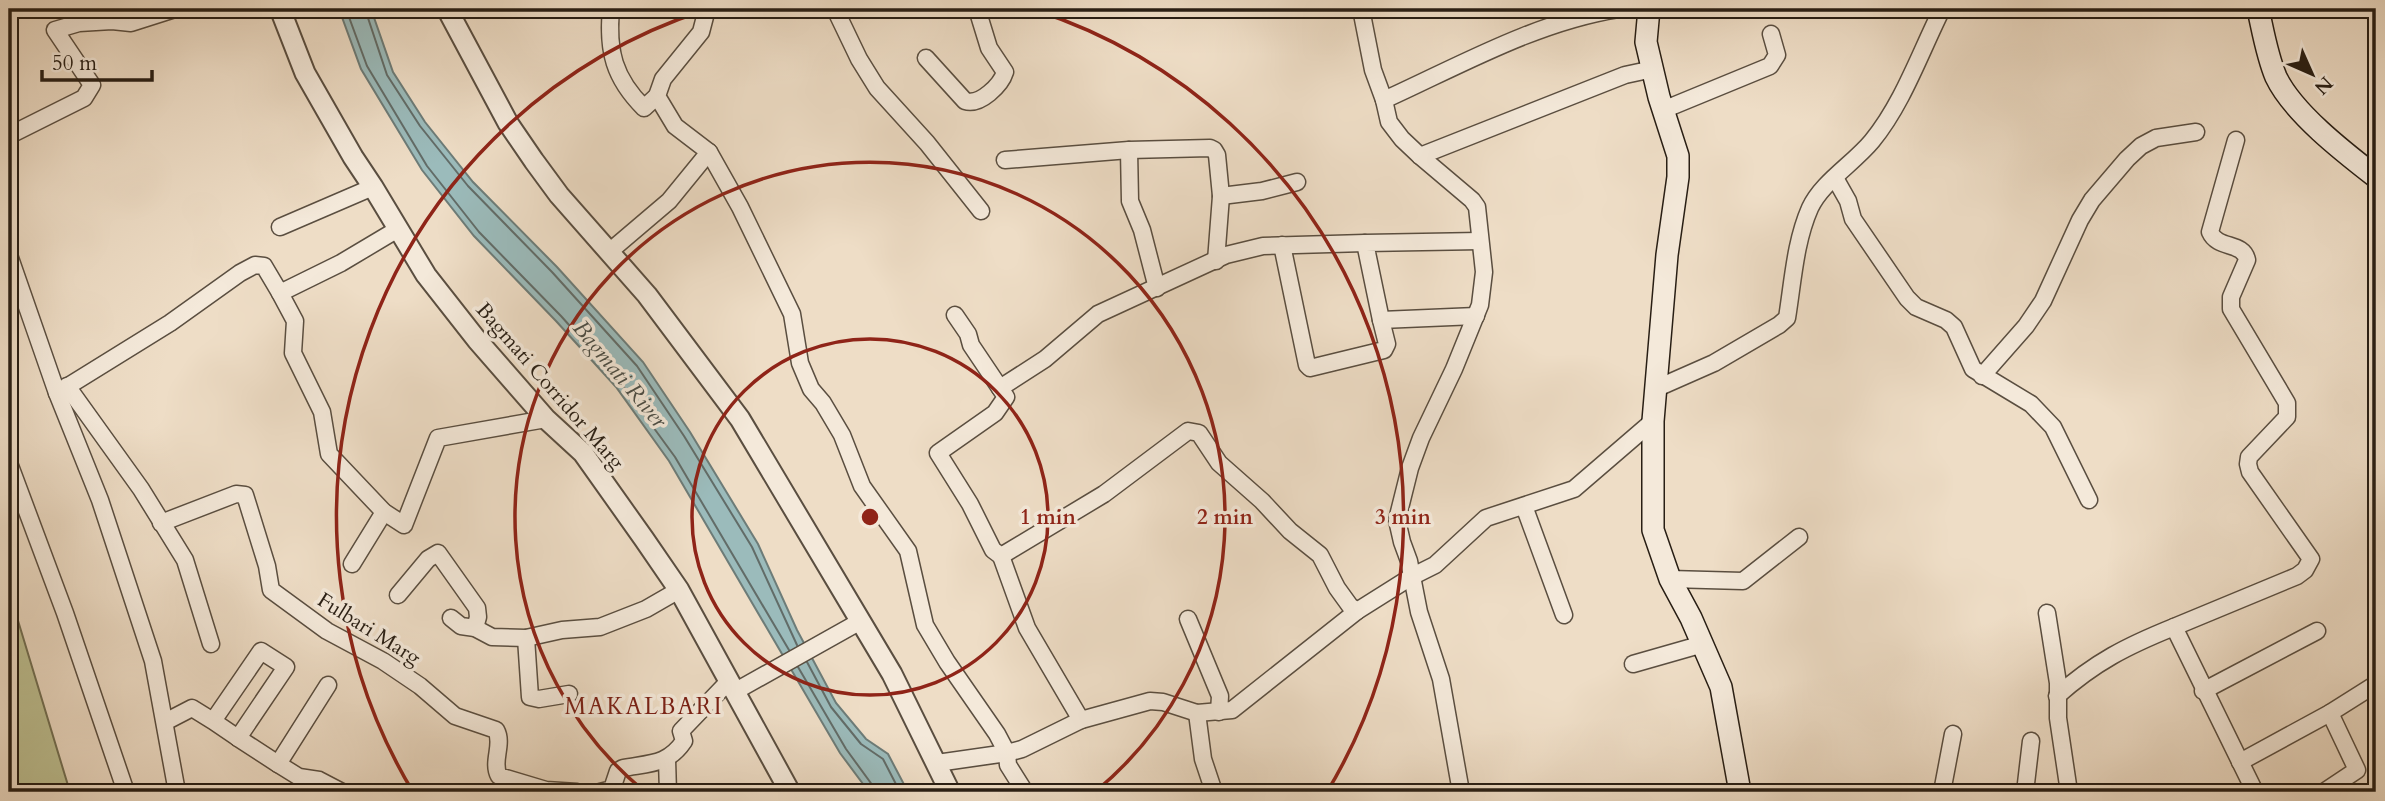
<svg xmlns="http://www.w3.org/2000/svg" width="2385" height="801" viewBox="0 0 2385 801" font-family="Cardo,serif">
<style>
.green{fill:#bdc092;stroke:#726f53;stroke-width:2}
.water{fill:#9bbbbb;stroke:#6d7c78;stroke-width:2}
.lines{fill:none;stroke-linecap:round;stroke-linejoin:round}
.shore{stroke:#626c68;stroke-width:2}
.minor-casing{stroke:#5a4e40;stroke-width:19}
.tertiary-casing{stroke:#5a4e40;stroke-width:23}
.secondary-casing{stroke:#281e14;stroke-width:24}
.minor{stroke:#f4e9da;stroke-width:16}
.tertiary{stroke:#f4e9da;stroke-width:19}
.secondary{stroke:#f4e9da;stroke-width:21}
.ring{fill:none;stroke:#8f2418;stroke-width:3.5}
.labels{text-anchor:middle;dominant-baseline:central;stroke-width:7;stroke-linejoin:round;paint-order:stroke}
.street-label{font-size:21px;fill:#281e14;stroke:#f4e9da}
.water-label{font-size:23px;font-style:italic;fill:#4a4d46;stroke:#f4e9da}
.neighbourhood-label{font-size:23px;letter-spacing:2px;fill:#7a1f14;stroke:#f4e9da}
.centre{fill:#8f2418;stroke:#f4e9da;stroke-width:3.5}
.ring-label{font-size:21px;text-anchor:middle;font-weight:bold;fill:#8f2418;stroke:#f4e9da;stroke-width:7;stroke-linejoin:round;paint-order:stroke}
</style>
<rect width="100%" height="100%" fill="#eeddc6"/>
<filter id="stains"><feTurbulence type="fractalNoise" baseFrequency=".00286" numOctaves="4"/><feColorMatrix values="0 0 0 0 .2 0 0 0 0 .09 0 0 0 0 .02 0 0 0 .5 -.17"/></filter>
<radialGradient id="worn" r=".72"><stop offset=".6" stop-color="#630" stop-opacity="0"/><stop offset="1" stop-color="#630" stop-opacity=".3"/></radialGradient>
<path class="green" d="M 9,591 L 70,792 L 9,792 Z"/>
<path class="water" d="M 339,9 L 371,9 L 393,72 L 425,122 L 473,182 L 557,267 L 643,362 L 690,432 L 758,544 L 797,630 L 836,703 L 866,739 L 888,754 L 908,792 L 869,792 L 840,753 L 669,461 L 616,387 L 556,321 L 474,236 L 422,170 L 361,69 Z"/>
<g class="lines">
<g class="shore">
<path d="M 346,9 L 367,66 L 427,166 L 479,232 L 561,316 L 621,383 L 675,457 L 789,650"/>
<path d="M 365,9 L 387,75 L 420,126 L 468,186 L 552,272 L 637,366 L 684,436 L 752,547 L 797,645"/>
<path d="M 807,662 L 831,707 L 861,744 L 883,759 L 900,792"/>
<path d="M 798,667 L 846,749 L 873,786 L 874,792"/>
</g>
<g class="minor-casing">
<g id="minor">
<path d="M 611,9 C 607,51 614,78 644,108 L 657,96"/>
<path d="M 835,9 L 859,59 L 877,88 L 927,143 L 981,211"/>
<path d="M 1361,9 L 1373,70 L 1384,100 L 1389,122 L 1402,139 L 1420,156 L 1472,200 L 1477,207 L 1484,272 L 1480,305 L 1454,369 L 1421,438 L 1410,468 L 1397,520 L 1402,542 L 1409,561 L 1419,612 L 1441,679 L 1461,792"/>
<path d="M 926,58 L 965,101 C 980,106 1001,85 1005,72 L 989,48 L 977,9"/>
<path d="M 1384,100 C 1459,66 1536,22 1618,9"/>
<path d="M 1663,110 L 1770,66 L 1777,55 L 1771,34"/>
<path d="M 9,132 L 14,133 L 84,98 L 92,85 L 55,30 L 79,23 L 112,21 L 131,23 L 175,9"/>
<path d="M 1129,150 L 1130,201 L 1142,230 L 1157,288"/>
<path d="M 709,152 L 740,207 L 792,314 L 800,363 L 811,389 L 823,403 L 842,435 L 862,486 L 908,551 L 925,625 L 947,662 L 997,734 L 1007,753 L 1008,765 L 1025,792"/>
<path d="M 1420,156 L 1625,75 L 1653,69"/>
<path d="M 1005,160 L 1129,150 L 1210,148 L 1214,150 L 1217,155 L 1221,196 L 1216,261"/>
<path d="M 1835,178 L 1848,201 L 1853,219 L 1907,298 L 1916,307 L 1946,320 L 1954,327 L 1973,369 L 2031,404 L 2053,427 L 2089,500"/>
<path d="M 1221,196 L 1262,191 L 1297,182"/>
<path d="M 280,227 L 373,187"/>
<path d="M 1282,245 L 1307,365 L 1310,368 L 1384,350 L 1387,344 L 1381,320"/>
<path d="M 609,252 L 669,201 L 709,152 L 675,126 L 657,96 L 663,79 L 701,32 L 707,9"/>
<path d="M 9,255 L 57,393 L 100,500 L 153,661 L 177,792"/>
<path d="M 280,293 L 295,321 L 293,353 L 322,412 L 329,454 L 384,512 L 404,525 L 438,438 L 546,419"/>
<path d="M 955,315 L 968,334 L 971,345 L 1006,397 L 995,413 L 938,453 L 970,504 L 993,550 L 1001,556 L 1104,494 L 1188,431 L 1199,433 L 1219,463 L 1262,501 L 1290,531 L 1320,555 L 1337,588 L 1350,606 L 1357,611"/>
<path d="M 1476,316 L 1381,320 L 1365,243 L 1480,241"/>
<path d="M 1982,376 L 2026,326 L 2043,301 L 2080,220 L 2092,200 L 2127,159 L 2141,146 L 2156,138 L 2196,132"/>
<path d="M 67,386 L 141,489 L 185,560 L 211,644"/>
<path d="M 1000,388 L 1045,359 L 1098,314 L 1226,255 L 1263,246 L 1365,243"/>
<path d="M 1655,389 L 1714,363 L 1779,325 L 1787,318 C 1793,281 1795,242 1810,208 C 1822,182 1853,164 1872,141 C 1903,103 1920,53 1942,9"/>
<path d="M 57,393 L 170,323 L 240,273 L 255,265 L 264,266 L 280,293 L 341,263 L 398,229"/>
<path d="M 9,463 L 65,613 L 126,792"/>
<path d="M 1524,506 L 1564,615"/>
<path d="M 161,523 L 236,494 L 245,495 L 267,566 L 271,590 L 327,631 L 383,661 L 420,686 L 455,716 L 496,730 C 504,744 491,762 499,776 L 546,790 L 577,792"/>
<path d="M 1001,556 L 1027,628 L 1081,720"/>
<path d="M 352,564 L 384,512"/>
<path d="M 1670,579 L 1743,581 L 1799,537"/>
<path d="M 398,595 L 428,559 L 438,553 L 477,608 L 478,617 L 475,628"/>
<path d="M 2047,613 L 2058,683 L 2058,718 L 2069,792"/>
<path d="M 451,618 L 461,626 L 475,628 L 492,637 L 526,638 L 562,630 L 600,627 L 646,609 L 679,590"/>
<path d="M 1188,619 L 1220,696 L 1219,712"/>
<path d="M 2174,627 L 2297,576 L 2305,570 L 2311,559 L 2250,472 L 2248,464 L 2249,457 L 2287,417 L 2287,403 L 2231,309 L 2231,297 L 2247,260 C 2243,241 2218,250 2210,232 L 2236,140"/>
<path d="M 526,638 L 530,697 L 539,699 L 569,694"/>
<path d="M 1633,664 L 1703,644"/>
<path d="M 328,685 L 278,764 L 299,777 L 319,780 L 342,792"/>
<path d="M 2203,691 L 2317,631"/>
<path d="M 734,692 L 859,622"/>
<path d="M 2057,696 C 2095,662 2127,646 2174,627 L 2255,792"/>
<path d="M 1197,713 L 1203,759 L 1214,792"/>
<path d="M 165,722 L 192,708 L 213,721 L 261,651 L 286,667 L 238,738 L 213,721"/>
<path d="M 238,738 L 278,764"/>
<path d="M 667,760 L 668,792"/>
<path d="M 2240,762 L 2330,713 L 2376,684"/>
<path d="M 937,763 L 1007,753 L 1022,749 L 1081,720 L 1150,701 L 1163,702 L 1197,713 L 1232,710 L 1357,611 L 1411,577 L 1435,565 L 1486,518 L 1574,489 L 1653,421"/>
<path d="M 600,792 L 612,789 L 618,771 L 623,768 C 650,763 668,765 684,741 L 681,731 L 729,681"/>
<path d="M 1942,792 L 1953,734"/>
<path d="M 2025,792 L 2031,741"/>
<path d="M 2324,792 L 2357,770 L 2330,713"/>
</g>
</g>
<g class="tertiary-casing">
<g id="tertiary">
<path d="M 280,9 L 305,73 L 353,157 L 373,187 L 426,275 L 477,340 L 546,419 L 583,453 L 644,539 L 679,590 L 790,792"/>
<path d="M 447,9 L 508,123 L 534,161 L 559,195 L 647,295 L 740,419 L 892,674 L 950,792"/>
</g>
</g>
<g class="secondary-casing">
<g id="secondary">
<path d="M 1649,9 L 1646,42 L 1659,97 L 1678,156 L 1678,177 L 1667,255 L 1653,421 L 1653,530 L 1670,579 L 1691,618 L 1721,687 L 1740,792"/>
<path d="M 2258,9 C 2263,31 2267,56 2276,77 C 2293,113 2345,153 2376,177"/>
</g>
</g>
<use href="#minor" class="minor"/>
<use href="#tertiary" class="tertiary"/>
<use href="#secondary" class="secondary"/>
</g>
<g class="ring">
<circle cx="870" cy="517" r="178"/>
<path d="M644 791A355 355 0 1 1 1096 791"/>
<path d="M413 792A533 533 0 0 1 705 10M1035 10A533 533 0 0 1 1327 792"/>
</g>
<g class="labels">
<g class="street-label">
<text transform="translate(550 386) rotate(49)">Bagmati Corridor Marg</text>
<text transform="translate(369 629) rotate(32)">Fulbari Marg</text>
</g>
<g class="water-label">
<text transform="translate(620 374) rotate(50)">Bagmati River</text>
</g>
<g class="neighbourhood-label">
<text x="644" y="706">MAKALBARI</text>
</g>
</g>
<circle cx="870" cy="517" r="10" class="centre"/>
<g class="ring-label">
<text x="1048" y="524">1 min</text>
<text x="1225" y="524">2 min</text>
<text x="1403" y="524">3 min</text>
</g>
<rect width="2385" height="801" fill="none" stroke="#eeddc6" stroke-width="35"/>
<rect x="10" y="10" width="2364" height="780" fill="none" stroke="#281e14" stroke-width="3.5"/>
<rect x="18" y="18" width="2350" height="766" fill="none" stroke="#281e14" stroke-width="2"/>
<g transform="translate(2312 74) rotate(135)" stroke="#f4e9da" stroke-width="5" paint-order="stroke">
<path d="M0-5L12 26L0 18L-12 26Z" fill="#281e14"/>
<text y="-10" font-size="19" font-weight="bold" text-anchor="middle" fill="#281e14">N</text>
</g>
<path d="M42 70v10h110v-10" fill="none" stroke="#281e14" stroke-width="3.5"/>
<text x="52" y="70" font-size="21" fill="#281e14" stroke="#f4e9da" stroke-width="5" paint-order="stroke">50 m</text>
<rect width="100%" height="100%" filter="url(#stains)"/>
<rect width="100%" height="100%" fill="url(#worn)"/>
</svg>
